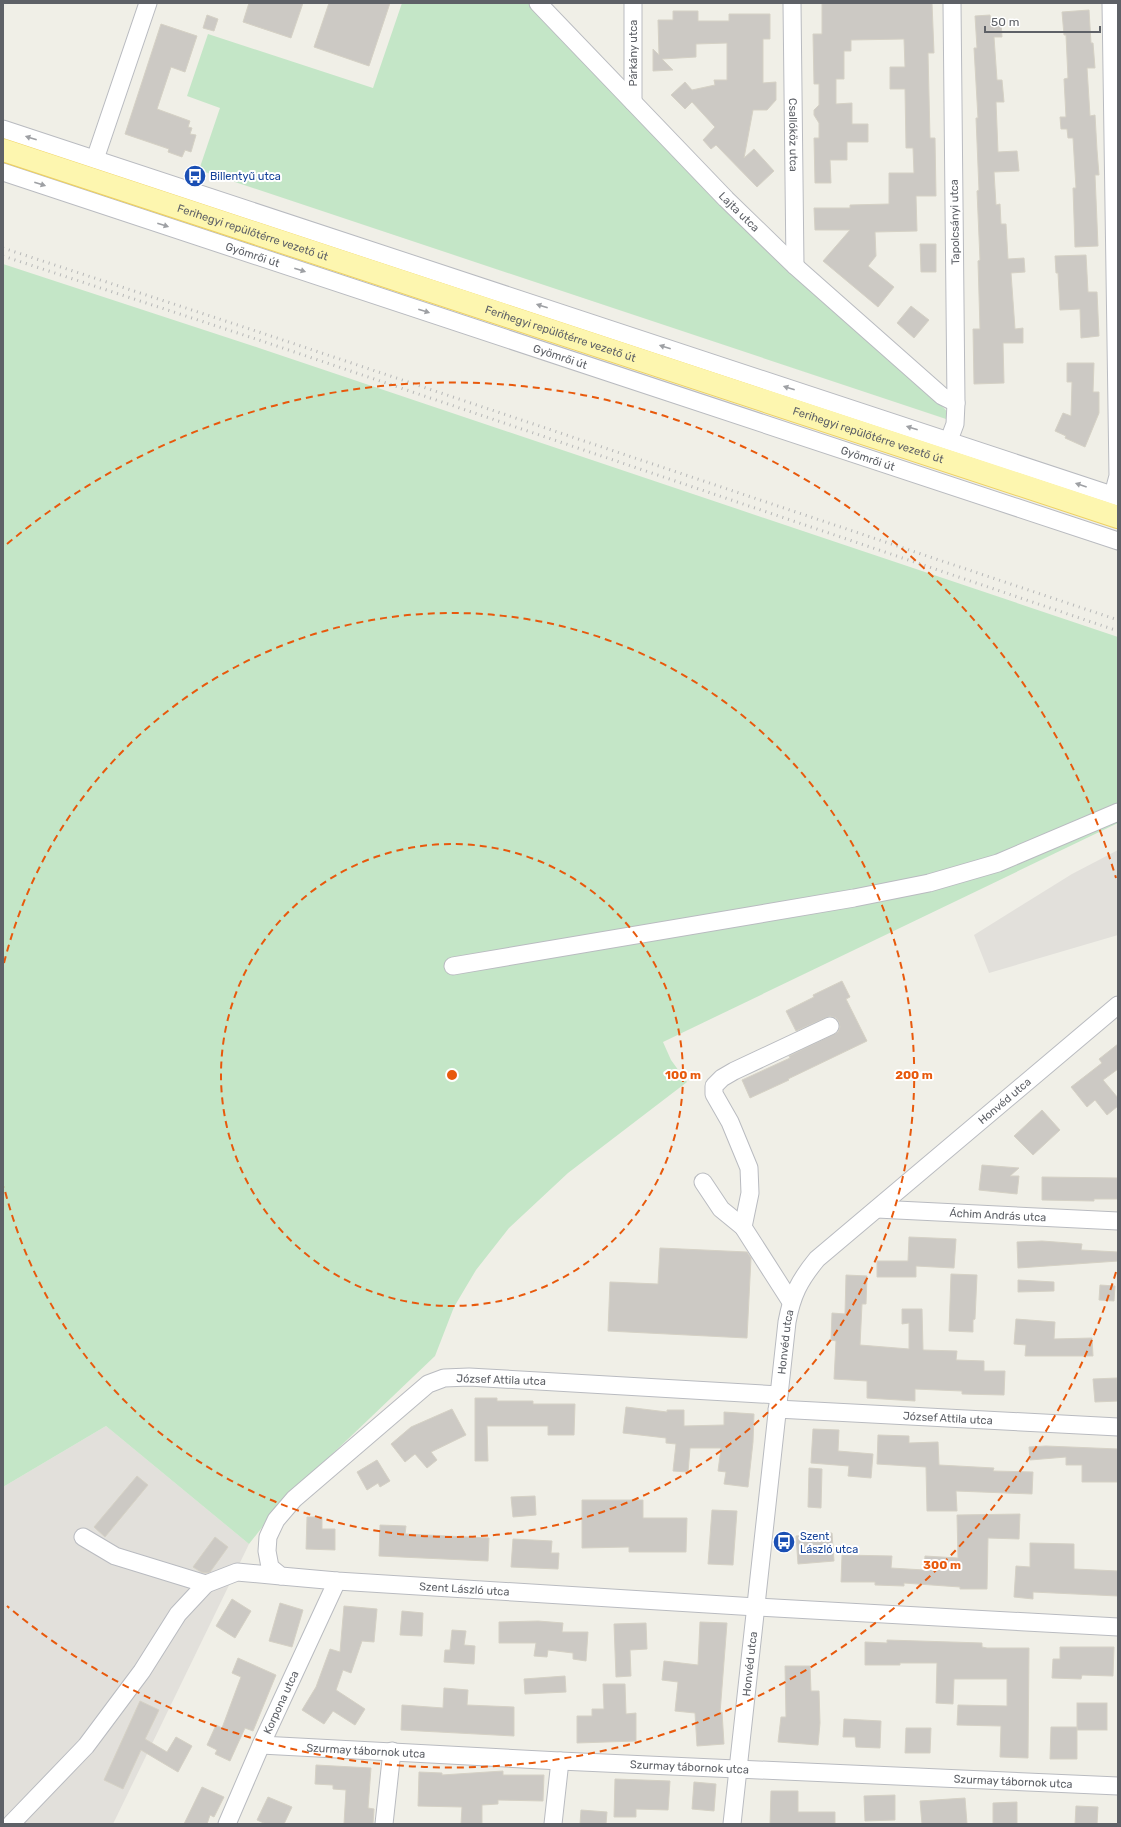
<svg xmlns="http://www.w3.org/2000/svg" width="1121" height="1827" viewBox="0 0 1121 1827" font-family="Rubik,sans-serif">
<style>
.industrial{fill:#e2e0db}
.green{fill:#c4e6c7}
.building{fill:#ccc9c4;stroke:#d5d1c5}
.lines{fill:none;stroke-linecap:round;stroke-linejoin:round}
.minor-casing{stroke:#b9bbc0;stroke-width:19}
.major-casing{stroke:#eed162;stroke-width:24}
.minor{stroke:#fff;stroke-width:17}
.major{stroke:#fdf6af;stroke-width:22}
.rail{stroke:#b7b8b8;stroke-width:3;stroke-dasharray:1 5;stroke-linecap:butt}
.oneway{fill:#9ea0a4}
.ring{fill:none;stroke:#e8590c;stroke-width:2;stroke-dasharray:7 5}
.labels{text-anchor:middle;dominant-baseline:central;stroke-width:4;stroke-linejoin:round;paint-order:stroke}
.street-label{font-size:11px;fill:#5e6167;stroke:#fff}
.transit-label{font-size:11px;fill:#164399;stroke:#fff;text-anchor:start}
.centre{fill:#e8590c;stroke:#fff;stroke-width:2}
.ring-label{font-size:12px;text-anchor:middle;font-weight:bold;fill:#e8590c;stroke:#fff;stroke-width:4;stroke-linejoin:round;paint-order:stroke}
</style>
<rect width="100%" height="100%" fill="#f0efe7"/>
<g class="industrial">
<path d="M 1118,850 L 1118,935 L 989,973 L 974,935 L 1072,874 Z"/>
<path d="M 106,1426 L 249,1544 L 113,1824 L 3,1824 L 3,1487 Z"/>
</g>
<g class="green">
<path d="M 402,3 L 528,3 L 766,248 L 944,408 L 948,413 L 949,420 L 199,170 L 220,108 L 187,96 L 208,34 L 373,88 Z"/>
<path d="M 3,264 L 259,348 L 1118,637 L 1118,823 L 663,1042 L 671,1060 L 687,1082 L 568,1173 L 509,1228 L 476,1270 L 454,1307 L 435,1356 L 282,1502 L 249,1544 L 106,1426 L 3,1487 Z"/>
</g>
<g class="building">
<path d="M 249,3 L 303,3 L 291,38 L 243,22 Z"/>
<path d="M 329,3 L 390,3 L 369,66 L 314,47 Z"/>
<path d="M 822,3 L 932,3 L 934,53 L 928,53 L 930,138 L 935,138 L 936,196 L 916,196 L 917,231 L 875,232 L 876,256 L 868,266 L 894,287 L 878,307 L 823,261 L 850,230 L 815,230 L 814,208 L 850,208 L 850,205 L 889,204 L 889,173 L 914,173 L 913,148 L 906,148 L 905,89 L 890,89 L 890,67 L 905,67 L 904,39 L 851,40 L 851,51 L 844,51 L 844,79 L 836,79 L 836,104 L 852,103 L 852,124 L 868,124 L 868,142 L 847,142 L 847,160 L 830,160 L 831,183 L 815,183 L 814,138 L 819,138 L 819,123 L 814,115 L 814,110 L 819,105 L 819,84 L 814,84 L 813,34 L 822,34 Z"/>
<path d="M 1089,10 L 1091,43 L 1093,43 L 1095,68 L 1087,68 L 1090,116 L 1095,115 L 1097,150 L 1099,175 L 1095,175 L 1098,246 L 1075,247 L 1073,188 L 1076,188 L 1073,138 L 1068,138 L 1067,129 L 1061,129 L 1060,117 L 1066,117 L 1064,79 L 1068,78 L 1066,35 L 1064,35 L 1062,12 Z"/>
<path d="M 673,11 L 698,11 L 698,21 L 729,21 L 729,14 L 770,14 L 770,39 L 763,39 L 763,83 L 776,82 L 776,100 L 767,110 L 753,110 L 744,158 L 754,149 L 774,171 L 757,187 L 716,145 L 711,149 L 703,140 L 715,127 L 692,102 L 685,109 L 671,95 L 685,82 L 692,90 L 715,85 L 714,80 L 727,80 L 727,43 L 696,44 L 696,57 L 662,59 L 673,70 L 653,71 L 653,49 L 659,55 L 658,20 L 673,20 Z"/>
<path d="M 207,15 L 218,19 L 214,31 L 203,28 Z"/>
<path d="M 990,15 L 991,22 L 1001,21 L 1002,37 L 994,37 L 997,80 L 1002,80 L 1004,102 L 996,102 L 998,152 L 1017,151 L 1019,171 L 994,172 L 996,205 L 1000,204 L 1001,224 L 1006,224 L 1008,259 L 1024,258 L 1025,272 L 1011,273 L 1015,329 L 1023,328 L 1023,343 L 1003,343 L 1004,383 L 974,384 L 973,329 L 980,329 L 978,261 L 980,260 L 977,191 L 979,190 L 976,118 L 978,118 L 974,48 L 977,48 L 975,16 Z"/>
<path d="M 161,24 L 197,36 L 185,72 L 171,67 L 157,109 L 190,121 L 188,127 L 192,128 L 190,134 L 196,135 L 191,152 L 185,150 L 182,157 L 168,152 L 169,149 L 125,134 Z"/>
<path d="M 920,244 L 936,244 L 936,272 L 921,272 Z"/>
<path d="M 1086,255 L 1088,292 L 1097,292 L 1099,336 L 1081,338 L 1080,309 L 1060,310 L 1058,273 L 1056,273 L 1055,256 Z"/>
<path d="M 911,306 L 929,320 L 914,338 L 897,323 Z"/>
<path d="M 1067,363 L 1094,363 L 1093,392 L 1099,392 L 1099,413 L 1085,447 L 1065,438 L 1066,436 L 1055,431 L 1063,413 L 1071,416 L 1072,382 L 1067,382 Z"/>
<path d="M 842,981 L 850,997 L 846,999 L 867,1041 L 788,1079 L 789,1080 L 750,1098 L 742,1080 L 790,1058 L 789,1056 L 838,1032 L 840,1027 L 839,1022 L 836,1018 L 830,1016 L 796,1031 L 786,1011 L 814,997 L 813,995 Z"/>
<path d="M 1118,1044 L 1118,1069 L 1103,1080 L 1118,1098 L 1118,1106 L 1107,1115 L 1095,1100 L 1087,1107 L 1071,1087 L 1102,1063 L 1099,1059 Z"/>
<path d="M 1042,1110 L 1060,1130 L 1033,1155 L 1014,1136 Z"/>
<path d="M 982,1165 L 1019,1168 L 1010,1176 L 1019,1176 L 1017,1194 L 979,1190 Z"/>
<path d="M 1042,1177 L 1118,1178 L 1118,1199 L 1094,1199 L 1094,1201 L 1042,1200 Z"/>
<path d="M 909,1237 L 956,1239 L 954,1268 L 916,1266 L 916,1277 L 877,1277 L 877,1261 L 908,1261 Z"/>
<path d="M 1042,1241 L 1082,1244 L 1081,1250 L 1118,1252 L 1118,1261 L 1018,1268 L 1017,1242 Z"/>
<path d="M 660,1248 L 747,1252 L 751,1258 L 747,1338 L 608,1331 L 610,1282 L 658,1284 Z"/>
<path d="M 951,1274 L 977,1275 L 975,1319 L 973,1320 L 973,1332 L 949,1331 Z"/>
<path d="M 846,1275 L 867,1276 L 866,1304 L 862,1304 L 860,1345 L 909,1349 L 909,1323 L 902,1324 L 902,1309 L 922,1309 L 923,1350 L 957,1351 L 956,1360 L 984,1361 L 984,1371 L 1005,1371 L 1004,1395 L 962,1394 L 962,1391 L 915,1389 L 915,1401 L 867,1398 L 867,1381 L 834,1379 L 836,1341 L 831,1340 L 832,1313 L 845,1314 Z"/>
<path d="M 1018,1280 L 1054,1282 L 1054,1291 L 1018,1292 Z"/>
<path d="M 1100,1285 L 1115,1286 L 1114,1301 L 1099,1300 Z"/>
<path d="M 1016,1319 L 1055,1322 L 1054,1339 L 1092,1338 L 1093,1356 L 1025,1356 L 1026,1345 L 1014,1344 Z"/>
<path d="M 1117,1378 L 1118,1401 L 1095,1402 L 1093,1379 Z"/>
<path d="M 475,1398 L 497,1398 L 497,1401 L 533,1401 L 533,1404 L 575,1404 L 574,1435 L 548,1435 L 548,1426 L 487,1426 L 488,1461 L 475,1461 Z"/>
<path d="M 626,1407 L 667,1412 L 667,1410 L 684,1410 L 684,1426 L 724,1425 L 724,1412 L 754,1414 L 753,1442 L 748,1487 L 724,1484 L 726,1472 L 718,1471 L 721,1448 L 690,1448 L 688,1472 L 673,1471 L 676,1444 L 666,1443 L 666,1438 L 623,1433 Z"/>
<path d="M 452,1409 L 466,1435 L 431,1452 L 437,1460 L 427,1468 L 415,1454 L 405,1462 L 391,1444 L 411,1427 Z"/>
<path d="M 813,1429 L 839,1430 L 838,1451 L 873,1454 L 871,1478 L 848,1476 L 849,1466 L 811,1463 Z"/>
<path d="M 878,1435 L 909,1436 L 909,1443 L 938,1442 L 939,1465 L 994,1468 L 993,1471 L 1033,1472 L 1032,1494 L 956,1491 L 957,1511 L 927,1511 L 926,1467 L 877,1464 Z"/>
<path d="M 1046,1446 L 1118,1449 L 1118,1482 L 1082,1482 L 1082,1465 L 1066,1465 L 1066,1457 L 1030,1460 L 1029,1447 Z"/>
<path d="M 377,1460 L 390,1481 L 380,1487 L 378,1483 L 367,1490 L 357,1472 Z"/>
<path d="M 809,1468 L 822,1469 L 821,1508 L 808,1507 Z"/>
<path d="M 137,1476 L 148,1485 L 105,1537 L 94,1527 Z"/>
<path d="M 535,1496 L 536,1515 L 513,1517 L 511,1497 Z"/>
<path d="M 582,1500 L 643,1500 L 643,1518 L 687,1518 L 686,1552 L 629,1552 L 629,1547 L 582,1548 Z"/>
<path d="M 712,1510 L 737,1511 L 733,1565 L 708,1564 Z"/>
<path d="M 1020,1514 L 1019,1539 L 988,1538 L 987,1589 L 960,1589 L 960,1587 L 904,1583 L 904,1586 L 875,1585 L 875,1582 L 841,1582 L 842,1555 L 892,1556 L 891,1568 L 924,1570 L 925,1556 L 958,1558 L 957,1515 Z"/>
<path d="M 307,1517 L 322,1517 L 322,1529 L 335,1529 L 335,1550 L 306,1549 Z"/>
<path d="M 380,1525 L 406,1526 L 405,1534 L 489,1538 L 488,1561 L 379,1556 Z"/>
<path d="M 832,1533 L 834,1561 L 798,1564 L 796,1536 Z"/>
<path d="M 215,1537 L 228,1547 L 210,1572 L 206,1573 L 201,1572 L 193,1567 Z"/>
<path d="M 513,1539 L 552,1541 L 551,1553 L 559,1553 L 558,1569 L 511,1567 Z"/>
<path d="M 1030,1543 L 1074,1544 L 1074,1569 L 1118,1571 L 1118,1596 L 1033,1592 L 1033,1599 L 1014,1597 L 1016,1566 L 1030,1567 Z"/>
<path d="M 232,1599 L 251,1611 L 235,1638 L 216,1626 Z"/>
<path d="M 280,1603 L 303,1610 L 292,1647 L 269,1641 Z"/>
<path d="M 344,1606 L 377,1609 L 374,1642 L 362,1641 L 351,1673 L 343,1670 L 336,1690 L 365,1709 L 355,1725 L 333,1711 L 324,1724 L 302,1710 L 316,1687 L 330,1649 L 340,1652 Z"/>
<path d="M 402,1611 L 423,1613 L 422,1636 L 400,1635 Z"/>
<path d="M 538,1621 L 563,1623 L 562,1632 L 588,1632 L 586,1661 L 573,1659 L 573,1653 L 548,1650 L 547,1657 L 534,1656 L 536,1643 L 499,1643 L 499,1622 Z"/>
<path d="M 700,1622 L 727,1623 L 720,1713 L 722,1712 L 724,1744 L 697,1746 L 695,1713 L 675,1711 L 678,1682 L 662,1680 L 664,1661 L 698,1665 Z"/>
<path d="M 646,1623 L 647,1649 L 630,1650 L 631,1676 L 616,1677 L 614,1624 Z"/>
<path d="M 452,1630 L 466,1631 L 464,1645 L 475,1646 L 474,1664 L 444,1662 L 445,1650 L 450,1650 Z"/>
<path d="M 887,1640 L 982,1643 L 982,1647 L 987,1648 L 1029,1648 L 1028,1758 L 1000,1757 L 1001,1726 L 957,1725 L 958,1705 L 1007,1706 L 1007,1679 L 954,1679 L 953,1704 L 936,1703 L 937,1663 L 900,1663 L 900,1665 L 865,1665 L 865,1642 L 887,1643 Z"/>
<path d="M 1060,1647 L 1114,1647 L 1113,1676 L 1082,1675 L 1081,1679 L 1052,1678 L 1053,1659 L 1060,1659 Z"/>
<path d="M 238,1658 L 276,1675 L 253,1731 L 245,1728 L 230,1761 L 215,1754 L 217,1750 L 207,1745 L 216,1725 L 222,1728 L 241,1677 L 232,1673 Z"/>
<path d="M 785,1666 L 810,1666 L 811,1691 L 819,1691 L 820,1723 L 818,1745 L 778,1742 L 781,1717 L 786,1717 Z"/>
<path d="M 565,1676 L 566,1692 L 525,1694 L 524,1679 Z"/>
<path d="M 603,1684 L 625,1684 L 626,1714 L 636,1713 L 636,1741 L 577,1743 L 577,1716 L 592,1716 L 592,1709 L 604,1709 Z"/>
<path d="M 444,1688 L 468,1690 L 467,1705 L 514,1707 L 514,1736 L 401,1730 L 402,1705 L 443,1708 Z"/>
<path d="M 140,1701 L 159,1710 L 145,1739 L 167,1752 L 176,1737 L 192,1746 L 178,1772 L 141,1750 L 123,1789 L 104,1780 Z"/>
<rect x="1077" y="1703" width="30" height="27"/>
<path d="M 844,1719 L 881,1721 L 880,1748 L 856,1747 L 855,1737 L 843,1737 Z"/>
<path d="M 1051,1727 L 1077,1727 L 1077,1759 L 1050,1759 Z"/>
<path d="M 906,1728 L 931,1728 L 930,1753 L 905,1753 Z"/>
<path d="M 316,1765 L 371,1768 L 368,1808 L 374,1809 L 373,1824 L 344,1824 L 346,1790 L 333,1789 L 333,1785 L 315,1784 Z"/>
<path d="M 503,1771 L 503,1775 L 544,1775 L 543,1801 L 498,1800 L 498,1804 L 482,1805 L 482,1824 L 461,1824 L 462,1807 L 418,1806 L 419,1772 L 442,1773 L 442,1775 Z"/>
<path d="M 615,1779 L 670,1781 L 668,1810 L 636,1809 L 636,1817 L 614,1817 Z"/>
<path d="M 694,1782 L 716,1784 L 714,1811 L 692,1809 Z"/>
<path d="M 202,1787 L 224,1797 L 214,1817 L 210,1815 L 207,1824 L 184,1824 Z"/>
<path d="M 771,1791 L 798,1791 L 798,1812 L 835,1812 L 835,1824 L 770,1824 Z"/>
<path d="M 895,1795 L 895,1820 L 865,1821 L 864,1796 Z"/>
<path d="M 268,1797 L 292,1807 L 284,1824 L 266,1824 L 257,1820 Z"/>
<path d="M 965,1798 L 967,1824 L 922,1824 L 920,1801 Z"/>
<path d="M 1017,1802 L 1017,1824 L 993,1824 L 993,1803 Z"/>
<path d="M 1076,1806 L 1098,1807 L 1097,1824 L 1075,1824 Z"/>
<path d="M 581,1810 L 607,1812 L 606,1824 L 580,1824 Z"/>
</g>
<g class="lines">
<g class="minor-casing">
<g id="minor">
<path id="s1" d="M 538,3 L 726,199 L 795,266 L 942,396 L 956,403"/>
<path d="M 633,3 L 633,102"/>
<path id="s2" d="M 792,3 L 795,266"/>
<path d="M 1111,3 L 1118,476 L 1113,495"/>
<path d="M 3,129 L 1118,497"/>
<path d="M 95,159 L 148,3"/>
<path id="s3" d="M 3,172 L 1118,541"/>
<path d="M 949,440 L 955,424 L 956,403 L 952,3"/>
<path d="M 453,966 L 854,898 L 929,883 L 998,863 L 1118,812"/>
<path d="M 703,1182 L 721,1209 L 743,1227 L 791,1302"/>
<path id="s4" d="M 877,1209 L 1118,1221"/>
<path d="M 743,1227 L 750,1193 L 749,1168 L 730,1122 L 714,1094 L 714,1086 L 722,1078 L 734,1071 L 830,1026"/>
<path id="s5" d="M 779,1395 L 469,1377 L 444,1378 L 428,1384 L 294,1499 L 276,1520 L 268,1537 L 267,1551 L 270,1567 L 281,1576 L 337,1581 L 756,1607 L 1118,1627"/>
<path id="s6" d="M 777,1409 L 1118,1427"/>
<path d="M 83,1537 L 115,1556 L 206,1584 L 237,1572 L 281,1576"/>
<path id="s7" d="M 261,1745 L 560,1761 L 1118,1786"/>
<path d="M 11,1824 L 86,1746 L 142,1671 L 178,1614 L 206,1584"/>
<path id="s8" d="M 227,1824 L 261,1745 L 337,1581"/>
<path d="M 384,1824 L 392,1751"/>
<path d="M 553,1824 L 560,1761"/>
<path id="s9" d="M 732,1824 L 787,1322 C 792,1295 799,1281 817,1259 L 1118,1005"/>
</g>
</g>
<g class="major-casing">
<g id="major">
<path id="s10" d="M 3,150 L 1118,517"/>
</g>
</g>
<use href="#minor" class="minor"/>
<use href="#major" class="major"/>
<g class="rail">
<path d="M 3,248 L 265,334 L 1118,620"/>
<path d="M 3,256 L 262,341 L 1118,631"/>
</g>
</g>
<defs><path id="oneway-solid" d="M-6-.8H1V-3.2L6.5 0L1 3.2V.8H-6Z"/></defs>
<g class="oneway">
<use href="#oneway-solid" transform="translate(31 138) rotate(-162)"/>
<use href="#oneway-solid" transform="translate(40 184) rotate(18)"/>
<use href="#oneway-solid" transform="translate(163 225) rotate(18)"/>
<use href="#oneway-solid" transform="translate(300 270) rotate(18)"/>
<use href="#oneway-solid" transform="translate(542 306) rotate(-162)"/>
<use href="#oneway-solid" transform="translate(424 311) rotate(18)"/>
<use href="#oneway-solid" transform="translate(665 347) rotate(-162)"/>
<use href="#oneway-solid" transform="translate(789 388) rotate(-162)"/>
<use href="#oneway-solid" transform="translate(912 428) rotate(-162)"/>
<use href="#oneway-solid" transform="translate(1081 485) rotate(-161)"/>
</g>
<g class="ring">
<circle cx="452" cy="1075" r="231"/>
<path d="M4 963A462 462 0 1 1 4 1187"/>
<path d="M1116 1272A693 693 0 0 1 7 1606M7 544A693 693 0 0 1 1116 878"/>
</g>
<defs>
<g id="bus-disc" transform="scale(1.15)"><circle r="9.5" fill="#1a4fb4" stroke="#fff"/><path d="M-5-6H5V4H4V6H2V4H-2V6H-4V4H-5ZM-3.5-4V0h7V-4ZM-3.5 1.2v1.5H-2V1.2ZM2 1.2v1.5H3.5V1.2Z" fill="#fff"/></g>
</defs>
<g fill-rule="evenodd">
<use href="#bus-disc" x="195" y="176"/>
<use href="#bus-disc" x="784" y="1542"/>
</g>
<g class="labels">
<g class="street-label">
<text transform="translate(633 53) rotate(-90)">Párkány utca</text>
<text stroke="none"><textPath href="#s2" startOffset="132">Csallóköz utca</textPath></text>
<text stroke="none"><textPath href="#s1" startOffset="290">Lajta utca</textPath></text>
<text transform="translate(955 222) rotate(-91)">Tapolcsányi utca</text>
<text stroke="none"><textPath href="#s10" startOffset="263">Ferihegyi repülőtérre vezető út</textPath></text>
<text stroke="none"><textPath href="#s3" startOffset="263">Gyömrői út</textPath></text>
<text stroke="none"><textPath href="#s10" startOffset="587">Ferihegyi repülőtérre vezető út</textPath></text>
<text stroke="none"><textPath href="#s3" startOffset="587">Gyömrői út</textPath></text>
<text stroke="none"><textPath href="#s10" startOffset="911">Ferihegyi repülőtérre vezető út</textPath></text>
<text stroke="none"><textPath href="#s3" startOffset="911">Gyömrői út</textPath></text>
<text stroke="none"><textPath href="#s9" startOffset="821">Honvéd utca</textPath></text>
<text stroke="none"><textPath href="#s4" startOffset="121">Áchim András utca</textPath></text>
<text stroke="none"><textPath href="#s9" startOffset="485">Honvéd utca</textPath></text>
<text transform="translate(501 1380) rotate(2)">József Attila utca</text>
<text stroke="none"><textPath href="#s6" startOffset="171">József Attila utca</textPath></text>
<text stroke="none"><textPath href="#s5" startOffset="804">Szent László utca</textPath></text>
<text stroke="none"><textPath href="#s9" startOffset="161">Honvéd utca</textPath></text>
<text stroke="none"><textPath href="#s8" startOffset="133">Korpona utca</textPath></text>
<text stroke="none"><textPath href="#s7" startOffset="105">Szurmay tábornok utca</textPath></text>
<text stroke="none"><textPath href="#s7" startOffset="429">Szurmay tábornok utca</textPath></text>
<text stroke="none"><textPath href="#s7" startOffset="753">Szurmay tábornok utca</textPath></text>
</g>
<g class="transit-label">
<text x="210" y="176">Billentyű utca</text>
<text x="800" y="1536">Szent<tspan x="800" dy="13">László utca</tspan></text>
</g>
</g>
<circle cx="452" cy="1075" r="6" class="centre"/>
<g class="ring-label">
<text x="683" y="1079">100 m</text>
<text x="914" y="1079">200 m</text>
<text x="942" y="1569">300 m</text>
</g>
<rect width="1121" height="1827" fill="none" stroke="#5e6167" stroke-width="8"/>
<path d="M985 26v6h115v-6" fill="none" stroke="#5e6167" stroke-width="2"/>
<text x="991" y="26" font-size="12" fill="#5e6167" stroke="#ffffff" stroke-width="3" paint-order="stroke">50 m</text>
</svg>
